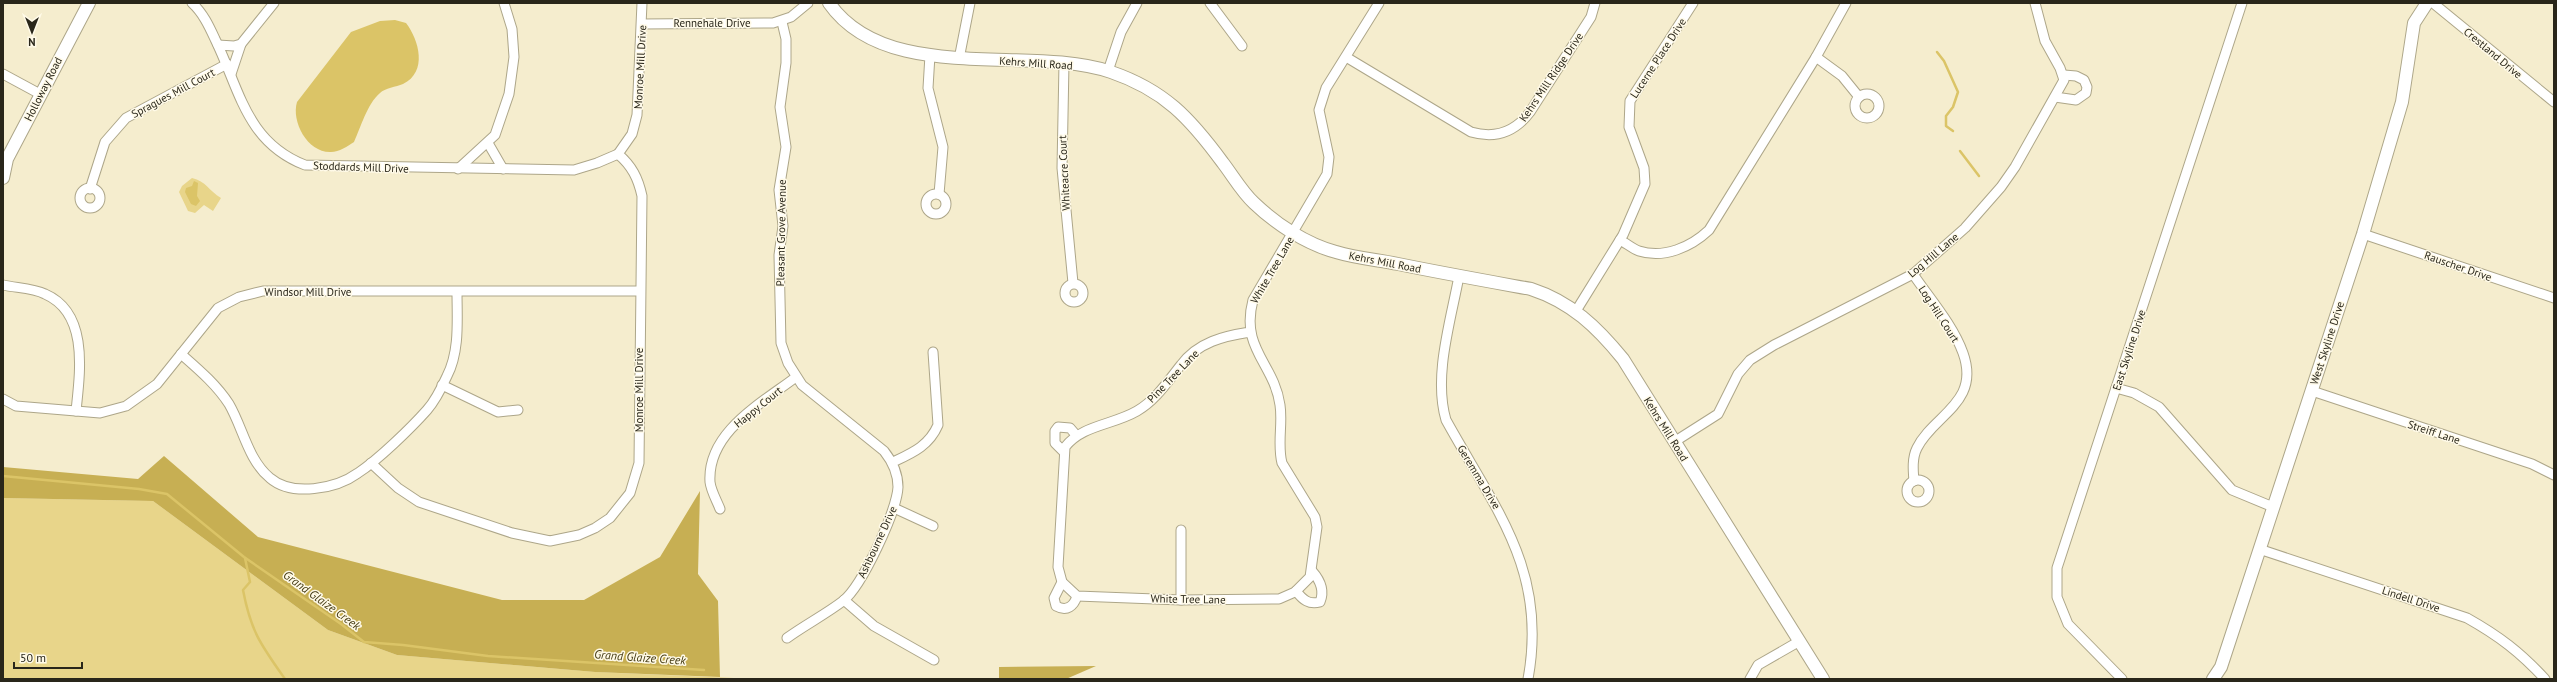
<svg xmlns="http://www.w3.org/2000/svg" width="2557" height="682" viewBox="0 0 2557 682" font-family="'PT Sans',sans-serif">
<style>
.green{fill:#e8d58a}
.forest{fill:#c7af53}
.water{fill:#dbc467}
.lines{fill:none;stroke-linecap:round;stroke-linejoin:round}
.stream{stroke:#dbc467;stroke-width:2.5}
.minor-casing{stroke:#ada689;stroke-width:11}
.tertiary-casing{stroke:#ada689;stroke-width:14}
.minor{stroke:#fff;stroke-width:9}
.tertiary{stroke:#fff;stroke-width:12}
.labels{text-anchor:middle;dominant-baseline:central;stroke-width:3;stroke-linejoin:round;paint-order:stroke}
.street-label{font-size:11px;fill:#29261a;stroke:#fffae8}
.water-label{font-size:12px;font-style:italic;fill:#443a12;stroke:#fffae8}
</style>
<rect width="100%" height="100%" fill="#f5edce"/>
<g class="green">
<path d="M 192,178 C 206,181 209,191 221,198 L 213,211 L 204,205 L 195,213 L 188,211 L 179,192 L 182,186 Z"/>
<path d="M 3,498 L 153,501 L 328,630 L 397,655 L 595,672 L 757,679 L 3,679 Z"/>
</g>
<g class="forest">
<path d="M 164,456 L 258,537 L 502,600 L 584,600 L 660,557 L 700,491 L 698,574 L 718,601 L 720,677 L 595,672 L 397,655 L 328,630 L 153,501 L 3,498 L 3,467 L 138,479 Z"/>
<path d="M 1096,666 L 1066,679 L 999,679 L 999,667 Z"/>
</g>
<g class="water">
<path d="M 395,20 L 406,23 C 419,40 428,72 403,84 C 396,87 385,88 380,93 C 367,104 361,127 354,142 C 348,146 339,152 331,152 C 308,153 291,122 297,102 L 351,32 L 380,21 Z"/>
<path d="M 194,181 L 198,183 L 197,196 L 200,201 L 196,206 L 191,204 L 185,192 L 186,188 L 192,186 Z"/>
</g>
<g class="lines">
<g class="stream">
<path d="M 1937,52 L 1944,61 L 1958,92 L 1953,107 L 1946,116 L 1946,126 L 1953,131"/>
<path d="M 1960,151 L 1979,176"/>
<path d="M 3,476 L 139,489 L 167,494 L 244,557 L 341,624 L 364,642 L 403,645 L 488,656 L 704,670"/>
<path d="M 245,558 L 250,582 L 243,590 C 251,632 261,645 285,679"/>
</g>
<g class="minor-casing">
<g id="minor">
<path d="M 192,3 C 203,13 209,26 215,39 C 240,90 246,142 305,165 L 574,170 L 597,163 L 618,154"/>
<path d="M 1210,3 L 1242,46"/>
<path d="M 2433,3 L 2554,102"/>
<path d="M 782,22 L 786,39 L 786,63 L 780,107 L 786,147 L 779,190 L 783,226 L 779,255 L 781,343 L 788,363 L 802,385 L 884,451 C 892,461 898,473 898,487 C 897,511 862,586 843,601 C 826,614 805,625 787,638"/>
<path d="M 642,24 L 773,23 L 791,17 L 808,3"/>
<path d="M 218,45 L 234,46 L 241,44 L 274,3"/>
<path d="M 930,55 L 928,88 L 943,147 L 939,194"/>
<path d="M 1346,57 L 1471,132 C 1495,139 1515,132 1530,112 L 1591,17 L 1595,3"/>
<path d="M 1816,57 L 1842,76 L 1859,97"/>
<path d="M 959,59 L 970,3"/>
<path d="M 1064,63 L 1062,168 L 1073,283"/>
<path d="M 1108,71 L 1121,32 L 1137,3"/>
<path d="M 3,74 L 40,94"/>
<path d="M 231,74 L 241,44"/>
<circle cx="1867" cy="106" r="12"/>
<path d="M 2055,97 L 2076,100 L 2086,93 L 2087,87 L 2084,80 L 2076,76 L 2064,75"/>
<path d="M 488,143 L 503,169"/>
<path d="M 458,169 L 495,135 L 509,94 L 514,57 L 512,29 L 504,3"/>
<circle cx="90" cy="198" r="10"/>
<path d="M 90,189 L 105,142 L 126,118 L 227,64"/>
<circle cx="936" cy="204" r="10"/>
<path d="M 2363,234 L 2554,298"/>
<path d="M 1620,240 C 1626,243 1633,249 1639,251 C 1664,259 1691,247 1709,230 L 1816,57 L 1846,3"/>
<path d="M 1913,274 C 1930,299 1953,325 1963,353 C 1981,403 1933,415 1917,448 C 1912,458 1913,470 1914,481"/>
<path d="M 1459,276 C 1451,320 1433,376 1446,420 C 1495,509 1548,570 1528,679"/>
<circle cx="1074" cy="293" r="9"/>
<path d="M 3,285 C 16,288 33,288 45,294 C 89,313 80,372 76,411"/>
<path d="M 1576,311 L 1623,235 L 1645,184 L 1644,168 L 1629,127 L 1630,101 L 1693,3"/>
<path d="M 1250,332 C 1224,336 1198,342 1181,365 C 1168,381 1156,400 1137,411 C 1113,425 1082,425 1065,447 L 1058,567 L 1062,582 L 1077,596 L 1181,600 L 1279,599 L 1295,592 L 1310,577 L 1317,527 L 1315,517 L 1282,463 C 1277,444 1283,424 1280,405 C 1274,363 1240,349 1253,300 L 1327,174 L 1329,157 L 1319,110 L 1326,88 L 1379,3"/>
<path d="M 181,354 C 198,369 216,384 229,404 C 243,428 248,460 270,478 C 292,497 336,489 358,473 C 378,460 411,428 427,410 C 435,401 442,387 447,376 C 460,351 457,319 457,292"/>
<path d="M 442,385 L 498,412 L 518,410"/>
<path d="M 2116,388 L 2134,393 L 2159,407 L 2232,490 L 2273,507"/>
<path d="M 2312,391 L 2532,464 L 2554,475"/>
<path d="M 3,399 L 16,406 L 100,413 L 126,406 L 157,384 L 218,308 L 239,297 L 263,291 L 639,291"/>
<path d="M 1674,442 L 1718,414 L 1738,374 L 1750,360 L 1774,345 L 1913,274 L 1965,228 L 2001,187 L 2015,167 L 2064,80 L 2060,68 L 2045,41 L 2035,3"/>
<path d="M 1064,452 L 1055,443 L 1055,431 L 1058,427 L 1070,428 L 1076,435"/>
<path d="M 893,462 C 912,453 929,446 938,425 L 933,352"/>
<path d="M 371,463 L 398,488 L 419,502 L 512,533 L 550,541 L 579,535 L 595,528 L 610,518 L 630,493 L 639,463 L 642,196 C 638,178 632,166 618,154 L 632,134 L 637,115 L 642,3"/>
<circle cx="1918" cy="491" r="11"/>
<path d="M 894,508 L 933,526"/>
<path d="M 720,509 C 717,501 711,491 710,482 C 707,432 762,403 796,377"/>
<path d="M 2259,549 L 2467,618 C 2499,636 2520,652 2545,679"/>
<path d="M 1062,582 L 1054,598 L 1056,606 C 1067,612 1074,606 1077,596"/>
<path d="M 1296,591 C 1303,600 1309,605 1320,602 C 1325,590 1320,580 1312,571"/>
<path d="M 844,600 L 874,626 L 934,660"/>
<path d="M 1181,600 L 1181,530"/>
<path d="M 1750,679 L 1758,665 L 1798,642"/>
<path d="M 2122,679 L 2068,624 L 2057,597 L 2057,568 L 2242,3"/>
</g>
</g>
<g class="tertiary-casing">
<g id="tertiary">
<path d="M 829,3 C 887,86 1029,44 1111,72 C 1164,90 1190,118 1223,163 C 1233,176 1242,192 1254,203 C 1276,224 1306,244 1336,252 C 1356,258 1378,260 1398,264 C 1442,273 1487,281 1531,289 C 1571,302 1597,327 1623,359 L 1823,679"/>
<path d="M 3,178 L 7,159 L 89,3"/>
<path d="M 2213,679 L 2221,667 L 2363,234 L 2402,102 L 2414,23 L 2427,3"/>
</g>
</g>
<use href="#minor" class="minor"/>
<use href="#tertiary" class="tertiary"/>
</g>
<g class="labels">
<g class="street-label">
<text x="712" y="23">Rennehale Drive</text>
<text transform="translate(2493 53) rotate(40)">Crestland Drive</text>
<text transform="translate(1658 58) rotate(-57)">Lucerne Place Drive</text>
<text transform="translate(1036 63) rotate(4)">Kehrs Mill Road</text>
<text transform="translate(640 67) rotate(-87)">Monroe Mill Drive</text>
<text transform="translate(1551 77) rotate(-56)">Kehrs Mill Ridge Drive</text>
<text transform="translate(43 89) rotate(-63)">Holloway Road</text>
<text transform="translate(173 93) rotate(-28)">Spragues Mill Court</text>
<text transform="translate(361 167) rotate(2)">Stoddards Mill Drive</text>
<text transform="translate(1064 173) rotate(-93)">Whiteacre Court</text>
<text transform="translate(781 233) rotate(-89)">Pleasant Grove Avenue</text>
<text transform="translate(1933 255) rotate(-40)">Log Hill Lane</text>
<text transform="translate(1385 262) rotate(11)">Kehrs Mill Road</text>
<text transform="translate(2458 266) rotate(19)">Rauscher Drive</text>
<text transform="translate(1272 270) rotate(-60)">White Tree Lane</text>
<text x="308" y="292">Windsor Mill Drive</text>
<text transform="translate(1939 314) rotate(57)">Log Hill Court</text>
<text transform="translate(2327 343) rotate(-72)">West Skyline Drive</text>
<text transform="translate(2129 350) rotate(-72)">East Skyline Drive</text>
<text transform="translate(1173 376) rotate(-46)">Pine Tree Lane</text>
<text transform="translate(639 390) rotate(-90)">Monroe Mill Drive</text>
<text transform="translate(758 407) rotate(-39)">Happy Court</text>
<text transform="translate(1666 429) rotate(58)">Kehrs Mill Road</text>
<text transform="translate(2434 432) rotate(18)">Streiff Lane</text>
<text transform="translate(1479 477) rotate(59)">Geremma Drive</text>
<text transform="translate(877 542) rotate(-65)">Ashbourne Drive</text>
<text transform="translate(1188 599) rotate(1)">White Tree Lane</text>
<text transform="translate(2411 599) rotate(18)">Lindell Drive</text>
</g>
<g class="water-label">
<text transform="translate(322 600) rotate(36)">Grand Glaize Creek</text>
<text transform="translate(640 657) rotate(4)">Grand Glaize Creek</text>
</g>
</g>
<rect width="2557" height="682" fill="none" stroke="#29261a" stroke-width="8"/>
<g transform="translate(32 32) rotate(180)" stroke="#fffae8" stroke-width="3" paint-order="stroke">
<path d="M0-3L7 15L0 10L-7 15Z" fill="#29261a"/>
<text y="-6" font-size="11" font-weight="bold" text-anchor="middle" fill="#29261a">N</text>
</g>
<path d="M14 662v6h68v-6" fill="none" stroke="#29261a" stroke-width="2"/>
<text x="20" y="662" font-size="12" fill="#29261a" stroke="#fffae8" stroke-width="3" paint-order="stroke">50 m</text>
</svg>
